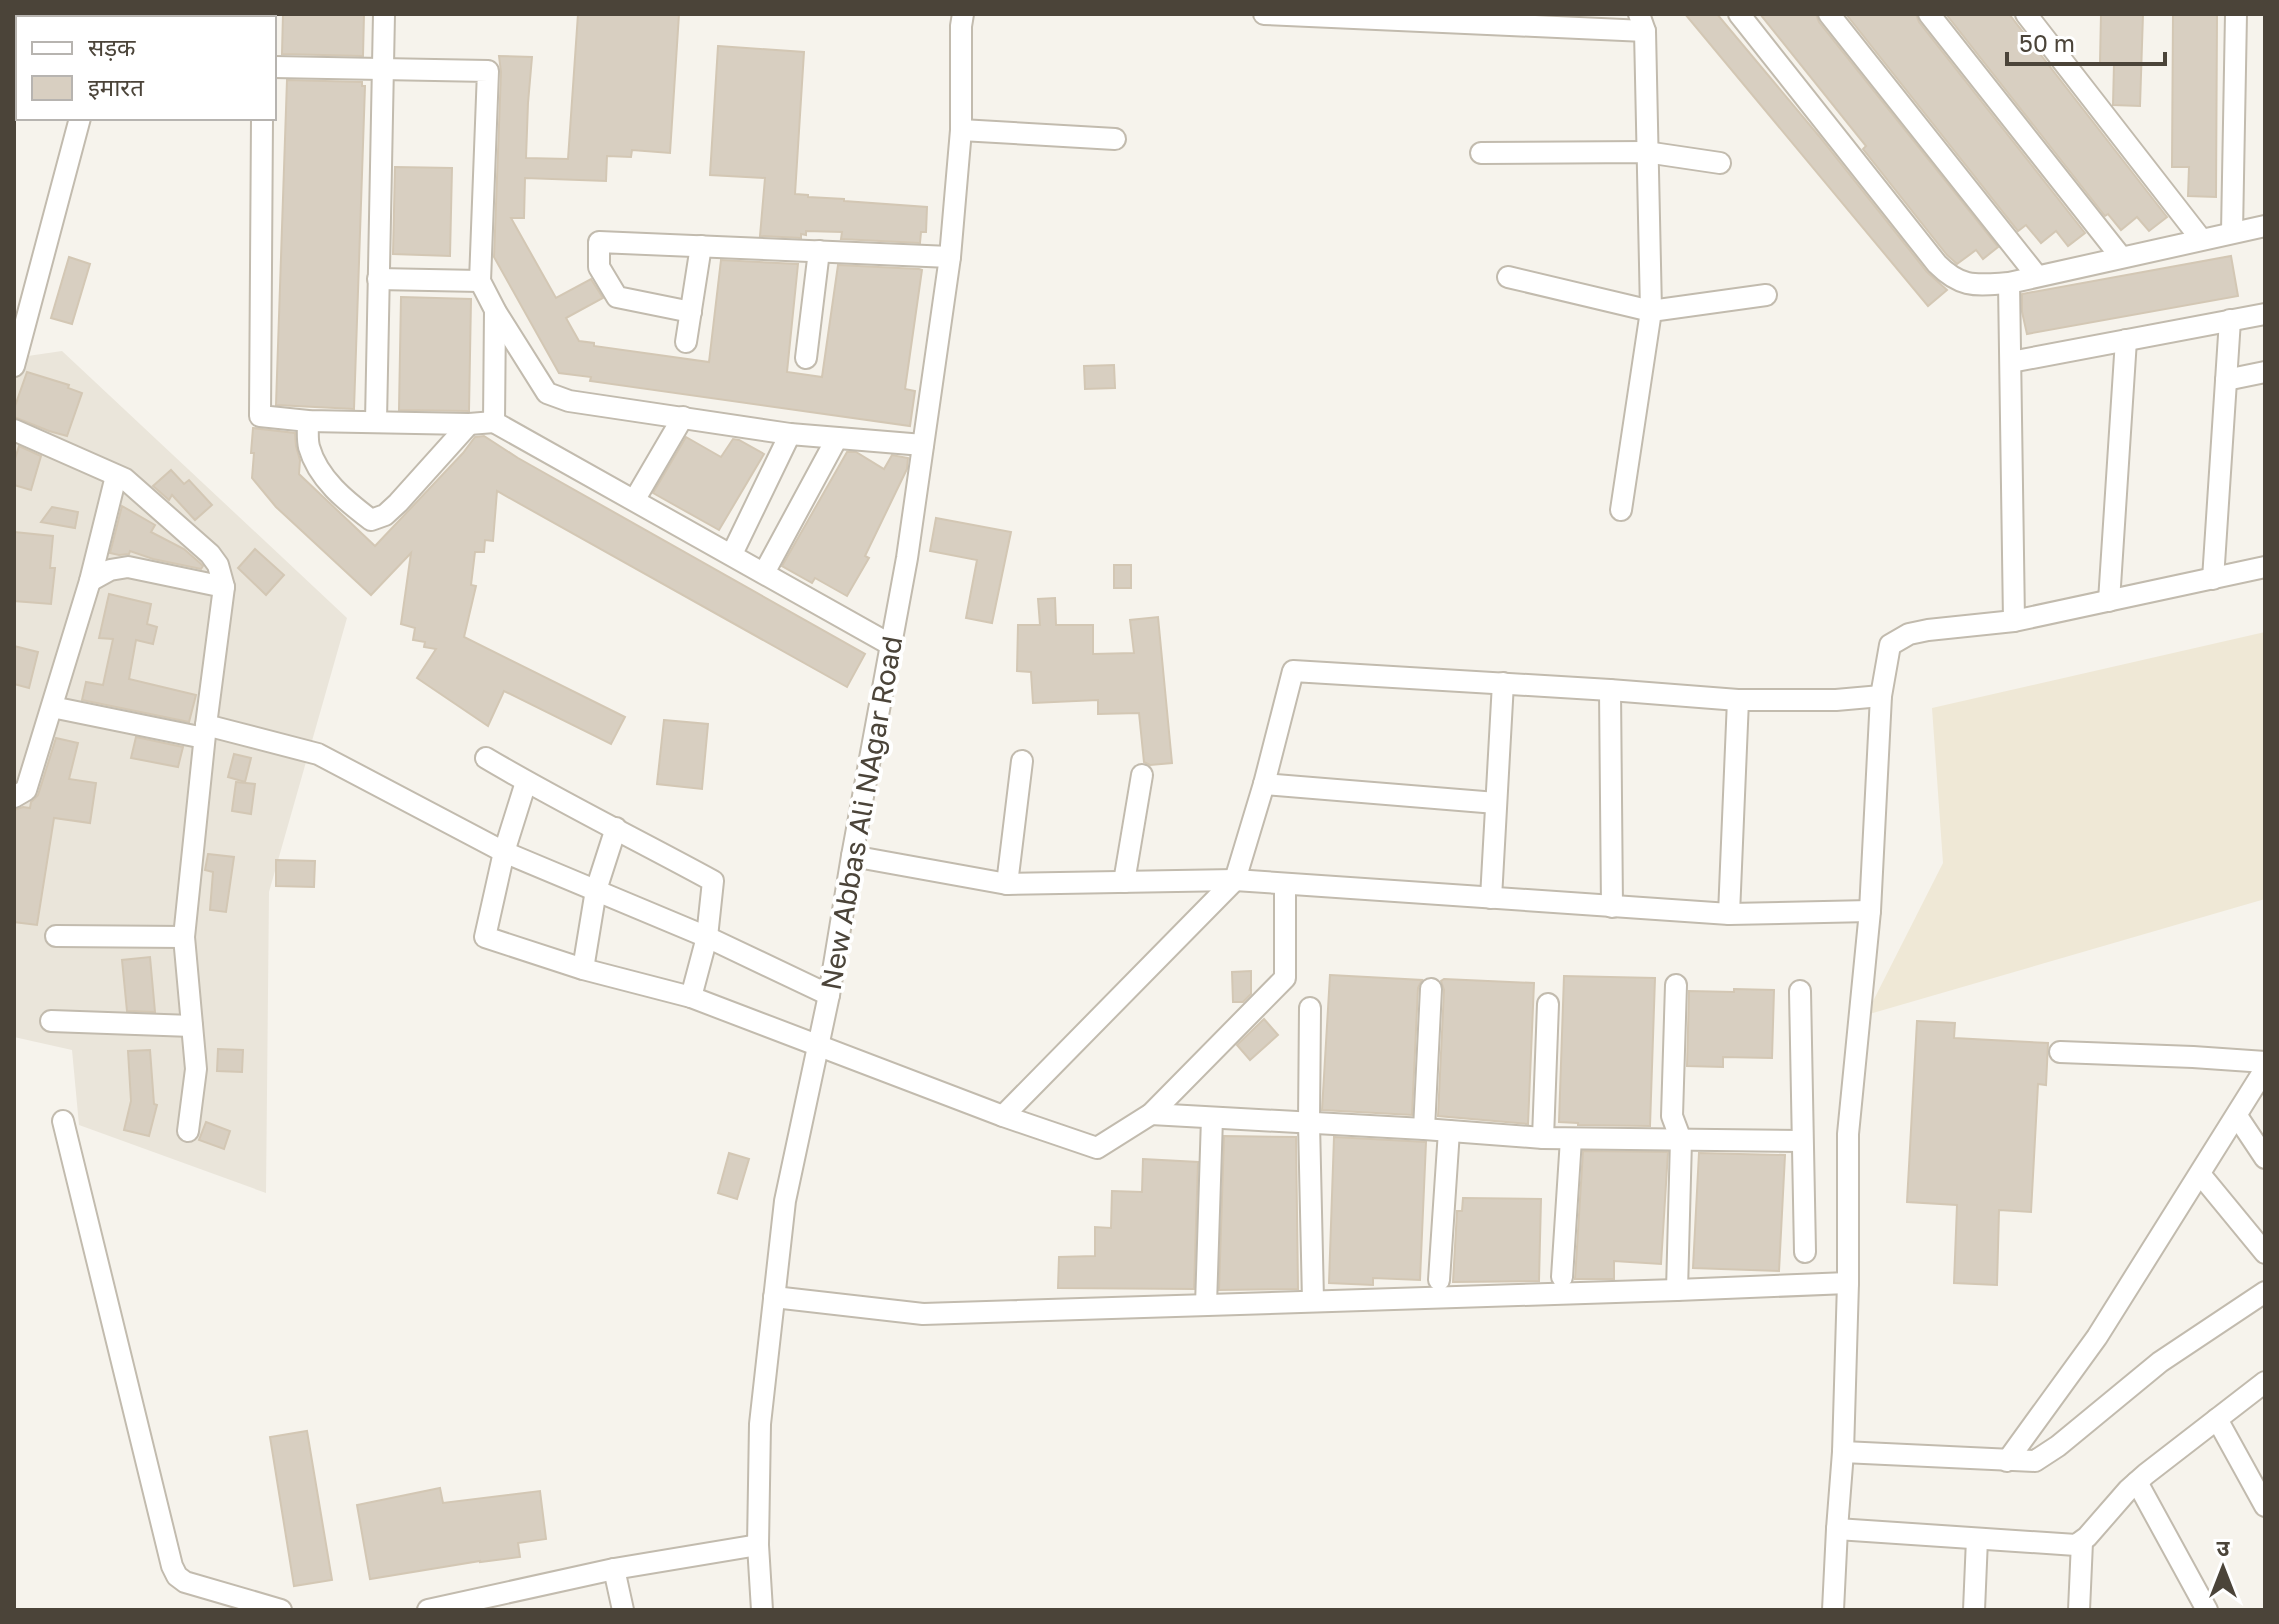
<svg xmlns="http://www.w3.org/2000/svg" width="2279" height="1624" viewBox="0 0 2279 1624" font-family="'Golos Text','Noto Sans Devanagari',sans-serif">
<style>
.residential{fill:#eae5da}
.education{fill:#efe8d6}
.building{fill:#d8cfc1;stroke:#d3c7b4;stroke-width:2}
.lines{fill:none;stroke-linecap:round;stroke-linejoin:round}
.minor-casing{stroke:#c2bbae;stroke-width:24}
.minor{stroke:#fff;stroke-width:20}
.labels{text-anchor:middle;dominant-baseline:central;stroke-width:8;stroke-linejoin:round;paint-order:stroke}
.street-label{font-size:28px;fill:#4b4439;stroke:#fff}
</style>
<rect width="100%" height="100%" fill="#f6f3ec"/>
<path class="residential" d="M 62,351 L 347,618 L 269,892 L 266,1193 L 79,1125 L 72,1050 L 14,1037 L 14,358 Z"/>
<path class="education" d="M 2265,632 L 2265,899 L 1866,1015 L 1943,863 L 1932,708 Z"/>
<g class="building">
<path d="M 283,14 L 364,14 L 363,56 L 282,54 Z"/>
<path d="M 578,14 L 679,14 L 670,153 L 632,150 L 631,157 L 607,156 L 606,181 L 525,178 L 524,218 L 511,218 L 556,298 L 591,279 L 603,298 L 566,318 L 579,341 L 594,343 L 594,346 L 709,362 L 721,260 L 798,264 L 787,372 L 822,377 L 838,265 L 919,269 L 922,270 L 905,389 L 915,391 L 910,426 L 590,381 L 591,377 L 559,373 L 494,257 L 501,72 L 499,56 L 532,57 L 528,103 L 526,158 L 568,159 Z"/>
<path d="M 1685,14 L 1717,14 L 1819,136 L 1927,272 L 1947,290 L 1928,306 Z"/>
<path d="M 1760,14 L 1816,14 L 1819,22 L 1998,247 L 1983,259 L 1976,250 L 1957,264 L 1947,255 L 1863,149 L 1866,146 Z"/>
<path d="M 1846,14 L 1916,14 L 1919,22 L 2085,233 L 2068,246 L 2056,231 L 2041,243 L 2026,225 L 2018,231 Z"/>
<path d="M 1946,14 L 2009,14 L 2167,217 L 2149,231 L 2137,217 L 2121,230 L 2108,214 L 2105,216 Z"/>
<path d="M 2101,14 L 2143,14 L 2140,106 L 2113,105 L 2114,64 L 2100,63 Z"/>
<path d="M 2173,14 L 2217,14 L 2216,197 L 2188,196 L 2189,167 L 2172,167 Z"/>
<path d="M 718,46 L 804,52 L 795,194 L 808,195 L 808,197 L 844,199 L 844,201 L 927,207 L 926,232 L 921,232 L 920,243 L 841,239 L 842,232 L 806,231 L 806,235 L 801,234 L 801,238 L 760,236 L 765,178 L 710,175 Z"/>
<path d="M 287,80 L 362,82 L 362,86 L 365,86 L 354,409 L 276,405 Z"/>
<path d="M 395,167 L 452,168 L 450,256 L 393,254 Z"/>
<path d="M 2231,256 L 2238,296 L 2027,334 L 2022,312 L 2022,294 Z"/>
<path d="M 69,257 L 90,264 L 72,324 L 51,318 Z"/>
<path d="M 401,297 L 471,299 L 469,411 L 399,410 Z"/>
<path d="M 1114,365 L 1115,388 L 1085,389 L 1084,366 Z"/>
<path d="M 27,372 L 69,385 L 68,388 L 82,393 L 67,436 L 49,431 L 14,417 L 14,409 Z"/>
<path d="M 253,428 L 295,433 L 296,446 L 300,460 L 299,474 L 375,546 L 463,453 L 475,437 L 484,436 L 518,458 L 865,654 L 847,687 L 497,491 L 493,541 L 485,540 L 484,552 L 475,552 L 471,585 L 476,586 L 464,637 L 625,717 L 611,744 L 504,691 L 488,726 L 417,678 L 436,649 L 424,647 L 425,642 L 413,640 L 415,628 L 401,624 L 411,553 L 371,595 L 276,507 L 252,478 L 254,453 L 251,453 Z"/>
<path d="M 686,437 L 721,457 L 733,439 L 739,440 L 764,454 L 719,530 L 653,493 Z"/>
<path d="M 19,446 L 41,456 L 31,490 L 14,485 L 14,462 Z"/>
<path d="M 847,452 L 856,452 L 884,469 L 892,455 L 908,458 L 907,469 L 865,556 L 869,558 L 847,596 L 815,578 L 812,583 L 782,566 Z"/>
<path d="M 171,470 L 184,484 L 189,480 L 212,505 L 195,520 L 172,495 L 169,500 L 153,486 Z"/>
<path d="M 122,506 L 155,525 L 151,532 L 184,549 L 200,563 L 203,566 L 201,569 L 153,559 L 130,551 L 129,554 L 119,555 L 110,553 Z"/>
<path d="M 52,507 L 78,512 L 75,528 L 41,522 Z"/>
<path d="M 936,518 L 1011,532 L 992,623 L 966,618 L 977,560 L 930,551 Z"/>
<path d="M 14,532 L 53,536 L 50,568 L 55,568 L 51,604 L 14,601 Z"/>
<path d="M 255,549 L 284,575 L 266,595 L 238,568 Z"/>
<rect x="1114" y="565" width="17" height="23"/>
<path d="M 109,594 L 151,604 L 147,624 L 157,627 L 153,644 L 136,640 L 129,679 L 196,695 L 189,722 L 82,700 L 86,682 L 103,685 L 113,639 L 99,638 Z"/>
<path d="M 1055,598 L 1056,625 L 1093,625 L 1093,654 L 1134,653 L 1130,620 L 1158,617 L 1172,763 L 1150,765 L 1144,762 L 1139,713 L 1098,714 L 1098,700 L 1033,703 L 1031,672 L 1017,671 L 1018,625 L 1040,625 L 1038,599 Z"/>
<path d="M 14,646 L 38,652 L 29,688 L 14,684 Z"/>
<path d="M 664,720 L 708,724 L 702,789 L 657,784 Z"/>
<path d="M 136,737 L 183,747 L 178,767 L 131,758 Z"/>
<path d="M 56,738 L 78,743 L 69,779 L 96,783 L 90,823 L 54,818 L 37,925 L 14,922 L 14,810 L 23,807 L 30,808 L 31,802 L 38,795 Z"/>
<path d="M 234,754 L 251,758 L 245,782 L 228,777 Z"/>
<path d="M 236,782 L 255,784 L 251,814 L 232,811 Z"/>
<path d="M 208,854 L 234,857 L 226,912 L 210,910 L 213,872 L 205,870 Z"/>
<path d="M 276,860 L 315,861 L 314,887 L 276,886 Z"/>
<path d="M 150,957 L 155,1012 L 127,1011 L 122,960 Z"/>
<path d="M 1251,971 L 1251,994 L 1243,1002 L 1233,1002 L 1232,972 Z"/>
<path d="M 1330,975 L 1422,980 L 1418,988 L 1412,1115 L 1322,1110 Z"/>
<path d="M 1564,976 L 1655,978 L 1650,1126 L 1578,1125 L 1578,1123 L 1559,1122 Z"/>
<path d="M 1444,979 L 1534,983 L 1528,1124 L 1438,1116 L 1444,990 L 1441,981 Z"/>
<path d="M 1734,989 L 1774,990 L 1772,1058 L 1723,1057 L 1723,1067 L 1687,1066 L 1689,991 L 1734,992 Z"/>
<path d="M 1264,1019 L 1278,1035 L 1250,1060 L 1237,1045 Z"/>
<path d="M 1917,1021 L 1955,1023 L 1954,1038 L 2048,1043 L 2046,1085 L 2038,1084 L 2031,1212 L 1999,1210 L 1997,1285 L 1954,1283 L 1957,1205 L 1907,1202 Z"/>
<path d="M 218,1049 L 243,1050 L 242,1072 L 217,1071 Z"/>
<path d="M 150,1050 L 154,1104 L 157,1105 L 149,1136 L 124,1130 L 131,1101 L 128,1051 Z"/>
<path d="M 206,1122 L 230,1131 L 224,1149 L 199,1140 Z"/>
<path d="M 1224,1136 L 1296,1137 L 1298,1289 L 1219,1290 Z"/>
<path d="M 1334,1137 L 1426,1142 L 1420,1280 L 1373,1278 L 1373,1285 L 1329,1283 Z"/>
<path d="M 1583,1151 L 1668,1152 L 1661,1264 L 1614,1261 L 1614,1279 L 1575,1279 Z"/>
<path d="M 729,1153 L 749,1159 L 737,1199 L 718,1193 Z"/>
<path d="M 1699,1153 L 1785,1155 L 1779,1271 L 1693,1268 Z"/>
<path d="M 1143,1159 L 1198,1162 L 1194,1289 L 1058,1288 L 1059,1257 L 1095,1256 L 1095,1227 L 1111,1228 L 1112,1191 L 1142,1192 Z"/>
<path d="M 1463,1198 L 1541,1199 L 1539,1281 L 1453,1282 L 1457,1211 L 1462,1211 Z"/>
<path d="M 307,1431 L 332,1580 L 294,1586 L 270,1437 Z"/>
<path d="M 440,1488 L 443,1503 L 540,1491 L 546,1539 L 518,1543 L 520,1557 L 480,1562 L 480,1561 L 370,1579 L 357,1505 Z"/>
</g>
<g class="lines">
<g class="minor-casing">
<g id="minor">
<path d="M 1264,14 L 1645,31"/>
<path d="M 1739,14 L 1937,264 C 1962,289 1977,285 2009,283 L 2265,226"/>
<path d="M 1829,14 L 2037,276"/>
<path d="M 1929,14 L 2121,257"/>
<path d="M 2026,14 L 2201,239"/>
<path d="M 107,18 L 108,14"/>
<path d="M 264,18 L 264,14"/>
<path d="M 274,67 L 488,71 L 480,281 L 495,310 L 494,422 L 891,645"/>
<path d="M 262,118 L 260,416 L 308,421 L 469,424 L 494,422"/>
<path d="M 961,130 L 1115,139"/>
<path d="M 1481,153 L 1646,152 L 1720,163"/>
<path d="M 2232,232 L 2236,14"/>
<path d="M 1508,277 L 1651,311 L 1766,295"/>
<path d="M 378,279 L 480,281"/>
<path d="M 2009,283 L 2014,621"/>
<path d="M 496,312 L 547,393 L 569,401 L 790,434 L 923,445"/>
<path d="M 691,312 L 617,297 L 599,267 L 599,242 L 950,257"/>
<path d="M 686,342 L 701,246"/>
<path d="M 806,358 L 819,251"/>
<path d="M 2011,362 L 2265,314"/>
<path d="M 14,366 L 80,118"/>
<path d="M 2226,380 L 2265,372"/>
<path d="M 308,421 C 308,429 307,439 309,447 C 318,479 346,501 371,520 L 385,515 L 398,503 L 469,424"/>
<path d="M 376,421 L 384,14"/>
<path d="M 14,430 L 125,479 L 210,554 L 218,565 L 224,587 L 206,725 L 184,937 L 196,1069 L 188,1131"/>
<path d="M 635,499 L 683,417"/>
<path d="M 1621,510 L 1651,311 L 1645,31 L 1639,14"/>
<path d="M 732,554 L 790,434"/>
<path d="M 764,573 L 837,438"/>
<path d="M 2213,579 L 2230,320"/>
<path d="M 90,581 L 110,570 L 128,567 L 224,587"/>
<path d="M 2109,601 L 2126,340"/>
<path d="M 1610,690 L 1612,907"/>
<path d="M 52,707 L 204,738"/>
<path d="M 206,725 L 318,754 L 504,852 L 707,937 L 829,995"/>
<path d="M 486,758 C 560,802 638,840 713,881 L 707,937 L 691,997"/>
<path d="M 526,782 L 504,852 L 485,937 L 583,969 L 691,997 L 1003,1116 L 1097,1148 L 1151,1114 L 1285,978 L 1285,884"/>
<path d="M 1264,784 L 1496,803"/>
<path d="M 14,797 L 26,790 L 90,581 L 116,476"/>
<path d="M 852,856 L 1007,884 L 1235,880 L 1729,914 L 1870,911"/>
<path d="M 1124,882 L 1142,775"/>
<path d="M 1007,884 L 1022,761"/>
<path d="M 1491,898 L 1503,683"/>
<path d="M 1729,914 L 1738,700"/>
<path d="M 56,936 L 184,937"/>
<path d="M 583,969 L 596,890 L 616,828"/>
<path d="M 1676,985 L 1672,1116 L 1681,1140 L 1677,1290"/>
<path d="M 1800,991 L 1805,1252"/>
<path d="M 1310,1008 L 1309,1123 L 1313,1300"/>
<path d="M 51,1021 L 192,1026"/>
<path d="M 2060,1052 L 2193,1057 L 2265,1062"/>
<path d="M 1151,1114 L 1424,1129 L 1543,1138 L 1802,1141"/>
<path d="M 1003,1116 L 1235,880 L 1264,784 L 1293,671 L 1610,690 L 1738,700 L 1836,700 L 1881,696"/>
<path d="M 2237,1116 L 2265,1158"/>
<path d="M 63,1121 L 172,1566 L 177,1576 L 185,1582 L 281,1610"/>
<path d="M 1424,1129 L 1431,989"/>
<path d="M 1543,1138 L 1548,1004"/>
<path d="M 2200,1174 L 2265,1253"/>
<path d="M 1562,1277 L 1571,1139"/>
<path d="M 1439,1280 L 1449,1131"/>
<path d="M 774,1297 L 923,1314 L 1677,1290 L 1848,1283"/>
<path d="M 1206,1305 L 1212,1118"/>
<path d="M 2217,1419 L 2265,1506"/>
<path d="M 1843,1452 L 2035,1461 L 2058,1446 L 2160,1362 L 2265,1292"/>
<path d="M 2007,1461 L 2097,1337 L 2265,1069"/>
<path d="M 2137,1482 L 2207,1610"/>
<path d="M 1837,1529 L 2076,1545 L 2087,1537 L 2128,1490 L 2146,1474 L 2265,1382"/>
<path d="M 614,1569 L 623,1610"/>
<path d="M 428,1610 L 614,1569 L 758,1545"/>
<path d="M 762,1610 L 758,1545 L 760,1424 L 785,1201 L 829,995 L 852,856 L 907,558 L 950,257 L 961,130 L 961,26 L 963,14"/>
<path d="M 1833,1610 L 1837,1529 L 1843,1452 L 1848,1283 L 1848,1134 L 1870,911 L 1881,696 L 1890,645 L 1909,634 L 1928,630 L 2014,621 L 2265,567"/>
<path d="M 1974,1610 L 1977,1539"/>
<path d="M 2079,1610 L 2082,1542"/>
</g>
</g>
<use href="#minor" class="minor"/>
</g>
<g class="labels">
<g class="street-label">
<text transform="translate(861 813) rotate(-80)">New Abbas Ali NAgar Road</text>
</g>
</g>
<rect width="2279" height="1624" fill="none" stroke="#4b4439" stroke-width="32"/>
<rect x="16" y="16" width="260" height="104" fill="#ffffff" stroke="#b7b4b0" stroke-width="2"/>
<rect x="32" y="42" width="40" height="12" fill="#ffffff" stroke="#b7b4b0" stroke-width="2"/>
<text x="88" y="56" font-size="24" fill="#4b4439">सड़क</text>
<rect x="32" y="76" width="40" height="24" fill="#d8cfc1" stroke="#b7b4b0" stroke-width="2"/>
<text x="88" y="96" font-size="24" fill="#4b4439">इमारत</text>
<g transform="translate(2223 1568)" stroke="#ffffff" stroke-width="6" paint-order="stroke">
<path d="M0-6L14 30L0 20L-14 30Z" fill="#4b4439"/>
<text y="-12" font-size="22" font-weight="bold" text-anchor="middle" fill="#4b4439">उ</text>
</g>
<path d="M2007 52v12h158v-12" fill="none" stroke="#4b4439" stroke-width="4"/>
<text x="2019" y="52" font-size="24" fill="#4b4439" stroke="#ffffff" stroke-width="6" paint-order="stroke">50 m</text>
</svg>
